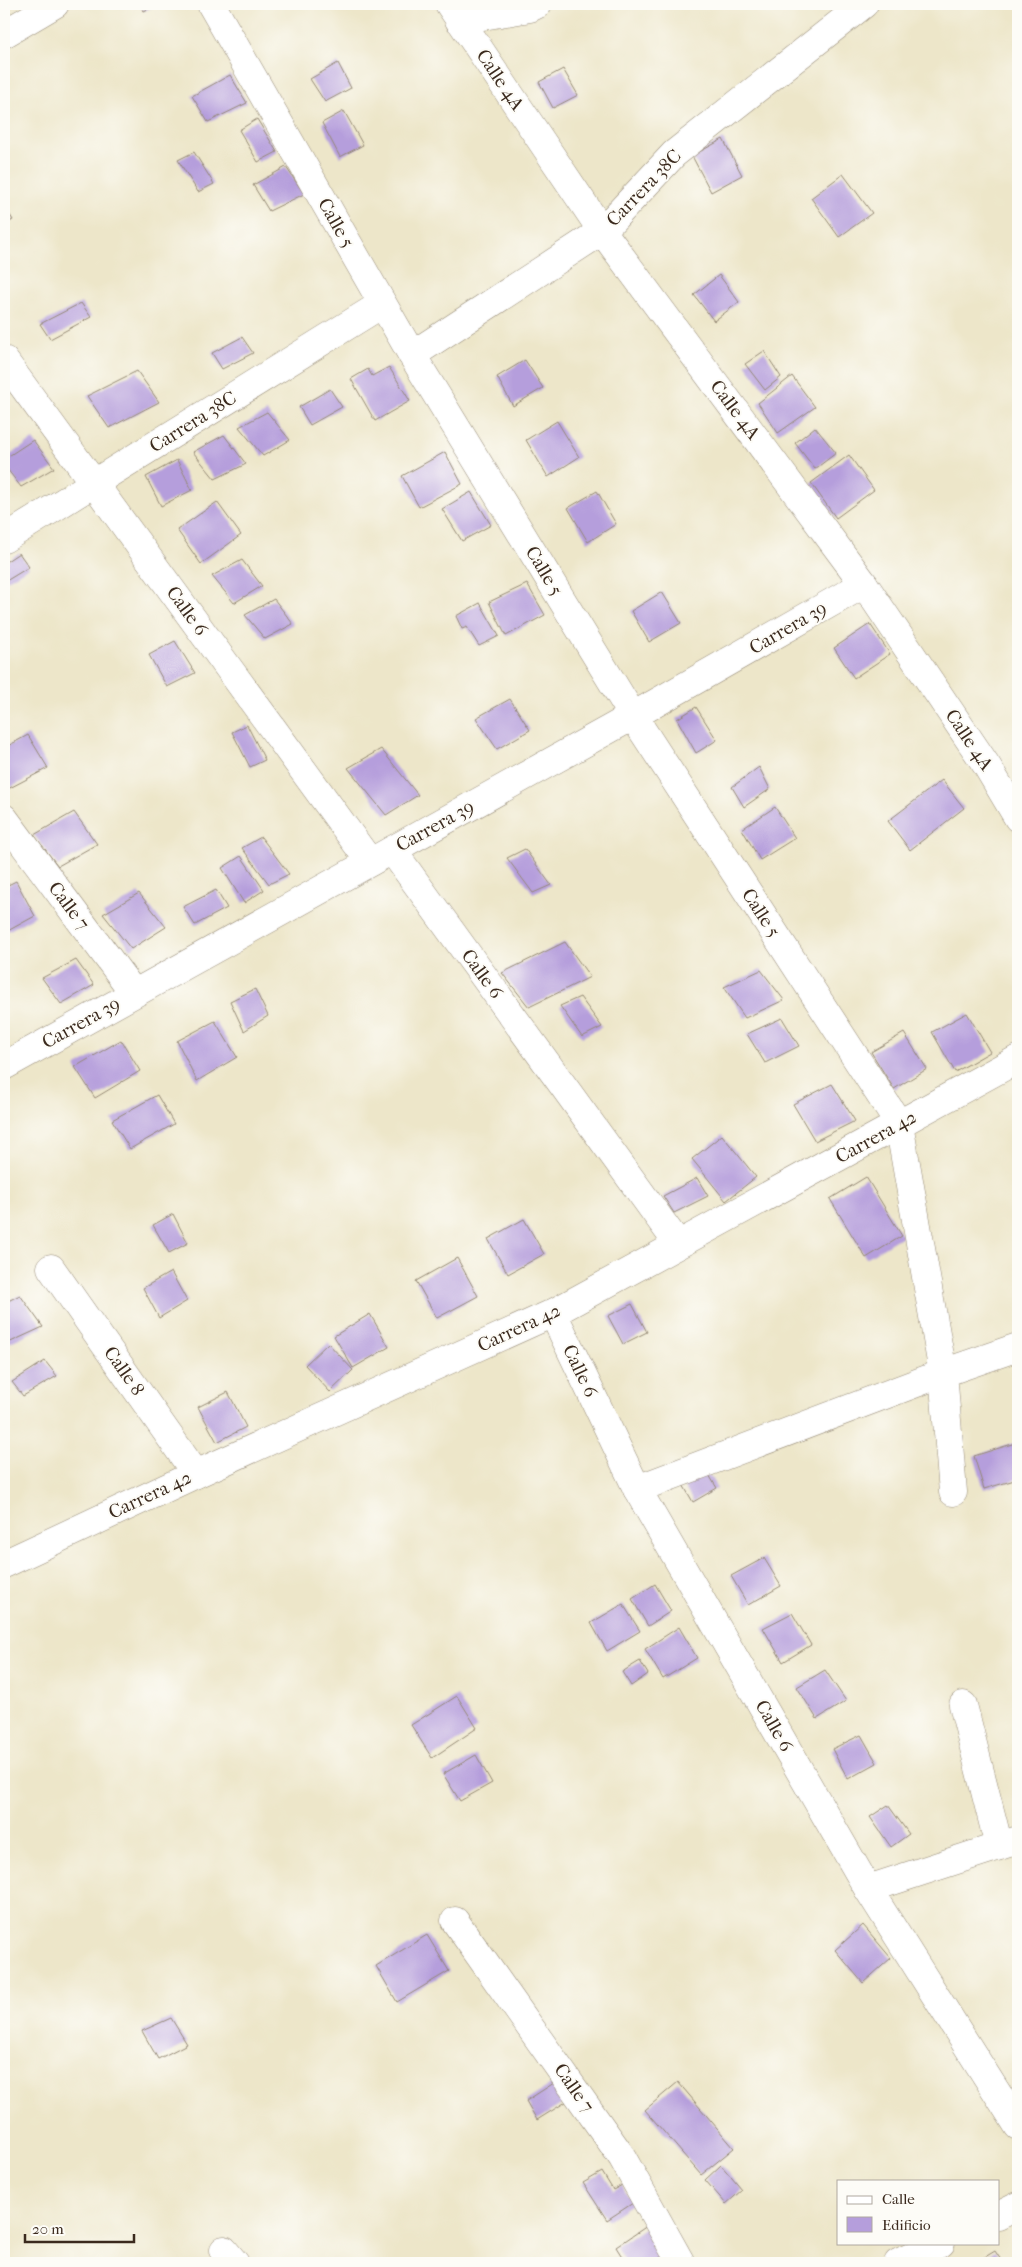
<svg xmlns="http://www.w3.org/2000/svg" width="1022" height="2267" viewBox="0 0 1022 2267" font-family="'IM FELL French Canon',serif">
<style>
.building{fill:#b59edc}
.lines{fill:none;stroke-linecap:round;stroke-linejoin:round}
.street-casing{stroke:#948874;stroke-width:29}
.street{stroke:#fff;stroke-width:28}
.labels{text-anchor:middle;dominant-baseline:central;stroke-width:4;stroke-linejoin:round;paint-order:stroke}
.street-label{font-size:19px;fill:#3b2a1e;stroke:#fdfcf7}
</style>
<rect width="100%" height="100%" fill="#fdfcf7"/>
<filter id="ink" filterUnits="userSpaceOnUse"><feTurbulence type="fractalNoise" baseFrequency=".02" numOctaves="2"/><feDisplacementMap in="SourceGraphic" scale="10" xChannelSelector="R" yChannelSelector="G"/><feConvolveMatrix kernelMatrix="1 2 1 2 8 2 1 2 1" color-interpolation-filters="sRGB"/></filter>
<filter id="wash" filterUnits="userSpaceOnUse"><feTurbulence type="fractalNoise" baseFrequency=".0096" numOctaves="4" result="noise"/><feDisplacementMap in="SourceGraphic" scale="20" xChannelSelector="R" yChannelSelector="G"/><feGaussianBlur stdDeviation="1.12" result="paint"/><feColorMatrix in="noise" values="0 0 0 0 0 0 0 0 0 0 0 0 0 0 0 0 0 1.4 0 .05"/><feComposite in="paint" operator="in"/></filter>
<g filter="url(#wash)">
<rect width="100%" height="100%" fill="#ede6c9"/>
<g id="blocks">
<g class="building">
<path d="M 4,4 L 10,4 L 11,6 L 4,11 Z"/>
<path d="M 139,4 L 158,4 L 144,11 Z"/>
<path d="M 338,63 L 351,88 L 325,102 L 310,79 Z"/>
<path d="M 563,69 L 578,95 L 553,108 L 539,82 Z"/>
<path d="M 230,75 L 247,103 L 208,122 L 192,96 Z"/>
<path d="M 344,111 L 363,145 L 340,157 L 322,123 Z"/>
<path d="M 257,119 L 277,152 L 258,162 L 239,130 Z"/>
<path d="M 723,139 L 742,175 L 711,192 L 692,156 Z"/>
<path d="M 194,152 L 214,184 L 198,192 L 178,160 Z"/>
<path d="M 286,167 L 304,194 L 269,211 L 253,185 Z"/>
<path d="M 843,174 L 872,213 L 839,237 L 811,198 Z"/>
<path d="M 4,206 L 13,220 L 4,225 Z"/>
<path d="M 719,275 L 739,302 L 714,321 L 694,295 Z"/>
<path d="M 81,303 L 91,317 L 50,339 L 40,324 Z"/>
<path d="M 242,337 L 253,353 L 222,369 L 212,353 Z"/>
<path d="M 764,351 L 781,377 L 765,390 L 745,364 Z"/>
<path d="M 525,360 L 543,388 L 513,406 L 497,377 Z"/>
<path d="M 389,367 L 410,401 L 375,421 L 351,379 L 368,369 L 372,376 Z"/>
<path d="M 137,371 L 159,402 L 109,428 L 87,396 Z"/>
<path d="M 792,376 L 815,407 L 778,433 L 758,403 Z"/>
<path d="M 330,389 L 342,407 L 310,425 L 299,407 Z"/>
<path d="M 267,412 L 290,440 L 263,456 L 239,427 Z"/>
<path d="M 557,421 L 579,457 L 548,477 L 526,440 Z"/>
<path d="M 815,427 L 836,453 L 815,469 L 795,443 Z"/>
<path d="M 224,435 L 246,464 L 215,479 L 193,452 Z"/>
<path d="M 33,440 L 54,468 L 21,487 L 4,465 L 4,459 Z"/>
<path d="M 445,452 L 462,484 L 419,507 L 402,476 Z"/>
<path d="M 849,455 L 874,490 L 836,518 L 811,483 Z"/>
<path d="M 177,460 L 192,490 L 161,506 L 146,477 Z"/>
<path d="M 597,491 L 616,524 L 588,542 L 568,508 Z"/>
<path d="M 471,492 L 491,525 L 462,541 L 442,509 Z"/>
<path d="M 217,502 L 241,535 L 201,564 L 177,530 Z"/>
<path d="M 19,553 L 29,567 L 6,581 L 4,563 Z"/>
<path d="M 242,560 L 262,586 L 234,603 L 212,576 Z"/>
<path d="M 527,584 L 545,615 L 506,636 L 489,602 Z"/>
<path d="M 662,592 L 681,623 L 649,642 L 631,611 Z"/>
<path d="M 274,599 L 293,624 L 265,639 L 245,615 Z"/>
<path d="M 480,603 L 499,636 L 479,646 L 467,627 L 462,629 L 456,616 Z"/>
<path d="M 870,624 L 890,654 L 854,678 L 834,648 Z"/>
<path d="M 175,641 L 195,673 L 167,687 L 149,655 Z"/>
<path d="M 510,699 L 530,730 L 497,749 L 476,718 Z"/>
<path d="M 696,707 L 717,740 L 696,753 L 677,719 Z"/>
<path d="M 247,725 L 265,760 L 250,767 L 232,732 Z"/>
<path d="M 28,735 L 48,768 L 4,791 L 4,748 Z"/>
<path d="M 381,749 L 418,795 L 386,815 L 348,768 Z"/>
<path d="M 759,767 L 770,789 L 744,807 L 732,787 Z"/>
<path d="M 942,780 L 964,808 L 910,850 L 888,821 Z"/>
<path d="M 775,807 L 795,838 L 760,860 L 742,829 Z"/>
<path d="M 74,812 L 97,844 L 58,866 L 34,835 Z"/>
<path d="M 261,837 L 289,874 L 269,884 L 242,848 Z"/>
<path d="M 525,849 L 551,885 L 533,893 L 507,858 Z"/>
<path d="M 241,856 L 264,890 L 244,903 L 222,868 Z"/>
<path d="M 16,881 L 35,916 L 4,933 L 4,887 Z"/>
<path d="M 216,890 L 227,908 L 195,925 L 183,907 Z"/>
<path d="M 139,893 L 166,927 L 131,949 L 103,914 Z"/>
<path d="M 565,942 L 590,977 L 529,1007 L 502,973 Z"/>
<path d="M 76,960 L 94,985 L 61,1004 L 42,978 Z"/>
<path d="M 761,970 L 784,1000 L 745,1018 L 724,987 Z"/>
<path d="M 255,989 L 268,1016 L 244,1031 L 230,1001 Z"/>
<path d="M 580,997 L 602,1027 L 582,1037 L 560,1006 Z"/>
<path d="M 967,1013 L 990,1052 L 955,1072 L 932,1032 Z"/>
<path d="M 782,1018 L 799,1046 L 765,1063 L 747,1034 Z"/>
<path d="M 215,1021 L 237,1057 L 197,1081 L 177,1041 Z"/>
<path d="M 904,1033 L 927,1069 L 894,1089 L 871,1052 Z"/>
<path d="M 121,1040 L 140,1071 L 95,1098 L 75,1067 Z"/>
<path d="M 832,1084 L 855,1121 L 815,1141 L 793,1104 Z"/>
<path d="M 157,1095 L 174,1124 L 130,1149 L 112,1120 Z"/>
<path d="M 722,1135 L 756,1177 L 726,1201 L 692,1159 Z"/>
<path d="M 866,1177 L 902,1236 L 866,1258 L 830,1199 Z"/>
<path d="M 697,1178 L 708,1196 L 674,1213 L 663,1196 Z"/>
<path d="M 173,1214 L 188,1243 L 169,1253 L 153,1225 Z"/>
<path d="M 524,1219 L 544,1254 L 508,1274 L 488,1239 Z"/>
<path d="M 457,1258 L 478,1296 L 437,1318 L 416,1281 Z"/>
<path d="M 171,1272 L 187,1301 L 159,1318 L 143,1288 Z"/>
<path d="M 20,1295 L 43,1327 L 4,1345 L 4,1303 Z"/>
<path d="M 632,1304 L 647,1332 L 623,1344 L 608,1316 Z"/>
<path d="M 370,1314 L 389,1347 L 353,1368 L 334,1336 Z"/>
<path d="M 328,1343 L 353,1370 L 330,1392 L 305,1365 Z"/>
<path d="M 45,1361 L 57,1376 L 23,1396 L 12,1382 Z"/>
<path d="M 228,1392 L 246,1427 L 217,1442 L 198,1407 Z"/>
<path d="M 1015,1443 L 1018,1452 L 1018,1479 L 984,1489 L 974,1456 Z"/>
<path d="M 706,1470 L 717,1488 L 693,1502 L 682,1483 Z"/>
<path d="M 764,1558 L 781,1586 L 748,1605 L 731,1576 Z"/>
<path d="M 655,1584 L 671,1611 L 648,1626 L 632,1599 Z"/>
<path d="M 623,1604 L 640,1631 L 607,1651 L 591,1623 Z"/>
<path d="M 792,1613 L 811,1645 L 783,1662 L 763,1628 Z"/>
<path d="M 679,1627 L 697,1658 L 663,1679 L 645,1649 Z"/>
<path d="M 640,1661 L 648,1674 L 631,1686 L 622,1672 Z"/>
<path d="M 825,1670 L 846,1701 L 817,1719 L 797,1687 Z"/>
<path d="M 457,1696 L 477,1728 L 432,1758 L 411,1725 Z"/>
<path d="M 861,1735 L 877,1763 L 848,1779 L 832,1749 Z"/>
<path d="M 476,1755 L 492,1783 L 460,1801 L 443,1774 Z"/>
<path d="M 888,1805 L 909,1834 L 891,1847 L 870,1817 Z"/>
<path d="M 863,1925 L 891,1958 L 863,1983 L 835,1950 Z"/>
<path d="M 427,1935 L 449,1971 L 397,2002 L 376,1966 Z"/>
<path d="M 171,2018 L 187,2044 L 158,2059 L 142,2031 Z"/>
<path d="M 557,2081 L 569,2100 L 537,2120 L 526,2101 Z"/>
<path d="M 678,2082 L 734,2148 L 701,2175 L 645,2110 Z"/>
<path d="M 721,2165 L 742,2190 L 726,2204 L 705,2180 Z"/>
<path d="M 602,2172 L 613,2190 L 622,2185 L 633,2203 L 607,2220 L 583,2183 Z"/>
<path d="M 647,2226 L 665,2255 L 651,2263 L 626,2263 L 616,2247 Z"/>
<path d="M 995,2251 L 1003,2263 L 975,2263 Z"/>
</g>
</g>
</g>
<g filter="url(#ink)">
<use href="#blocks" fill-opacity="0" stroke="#948874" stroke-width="1"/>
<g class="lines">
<g class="street-casing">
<g id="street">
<path d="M 211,4 L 412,355 L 633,716 L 899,1124 L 943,1373 L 953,1492"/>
<path d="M 449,4 L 602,231 L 864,584 L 987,766 L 1018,818"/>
<path d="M 459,20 L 530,8 L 538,4"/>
<path d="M 4,34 L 55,4"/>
<path d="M 412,355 L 602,231 L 674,154 L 864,4"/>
<path d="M 4,360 L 370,862"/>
<path d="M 4,539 L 382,304"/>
<path d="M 4,818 L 134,993"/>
<path d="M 392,850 L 678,1244"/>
<path d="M 4,1066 L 633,716 L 864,584"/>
<path d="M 51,1268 L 196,1474"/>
<path d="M 553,1313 L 637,1489 L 868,1889 L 1018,2126"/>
<path d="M 637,1489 L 943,1373 L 1018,1347"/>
<path d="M 4,1564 L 196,1474 L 553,1313 L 1018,1059"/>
<path d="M 963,1705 L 999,1846"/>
<path d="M 868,1889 L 1018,1840"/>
<path d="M 455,1921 L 622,2157 L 681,2263"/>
<path d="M 998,2216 L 1018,2206"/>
<path d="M 224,2250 L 235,2263"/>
<path d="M 898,2263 L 941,2243"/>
</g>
</g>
<use href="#street" class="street"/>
</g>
</g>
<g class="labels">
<g class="street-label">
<text transform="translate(500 80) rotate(56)">Calle 4A</text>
<text transform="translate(644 188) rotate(-46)">Carrera 38C</text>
<text transform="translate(336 223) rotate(60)">Calle 5</text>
<text transform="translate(735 410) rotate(53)">Calle 4A</text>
<text transform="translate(193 422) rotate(-32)">Carrera 38C</text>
<text transform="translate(544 571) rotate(59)">Calle 5</text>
<text transform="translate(187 611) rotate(54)">Calle 6</text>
<text transform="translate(788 628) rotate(-30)">Carrera 39</text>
<text transform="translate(969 740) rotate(56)">Calle 4A</text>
<text transform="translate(435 826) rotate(-29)">Carrera 39</text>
<text transform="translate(69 906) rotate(53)">Calle 7</text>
<text transform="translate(761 913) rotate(57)">Calle 5</text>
<text transform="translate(482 974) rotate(54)">Calle 6</text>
<text transform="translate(81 1023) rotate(-29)">Carrera 39</text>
<text transform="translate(876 1137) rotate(-29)">Carrera 42</text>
<text transform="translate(519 1328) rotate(-25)">Carrera 42</text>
<text transform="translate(124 1371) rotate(55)">Calle 8</text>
<text transform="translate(580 1371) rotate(64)">Calle 6</text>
<text transform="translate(150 1495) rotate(-25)">Carrera 42</text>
<text transform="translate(774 1726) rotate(60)">Calle 6</text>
<text transform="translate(574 2088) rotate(55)">Calle 7</text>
</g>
</g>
<rect width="1022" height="2267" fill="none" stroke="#fdfcf7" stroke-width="20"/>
<rect x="837" y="2180" width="162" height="65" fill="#fdfcf7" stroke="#afa8a0"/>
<rect x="847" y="2196" width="25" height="8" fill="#ffffff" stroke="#afa8a0"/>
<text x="882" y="2204" font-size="15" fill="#3b2a1e">Calle</text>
<rect x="847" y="2217" width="25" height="15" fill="#b59edc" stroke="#afa8a0"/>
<text x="882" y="2230" font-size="15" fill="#3b2a1e">Edificio</text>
<path d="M25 2234v8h109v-8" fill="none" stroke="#3b2a1e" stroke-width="2.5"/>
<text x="32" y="2234" font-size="15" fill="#3b2a1e" stroke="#fdfcf7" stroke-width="4" paint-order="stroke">20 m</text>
</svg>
